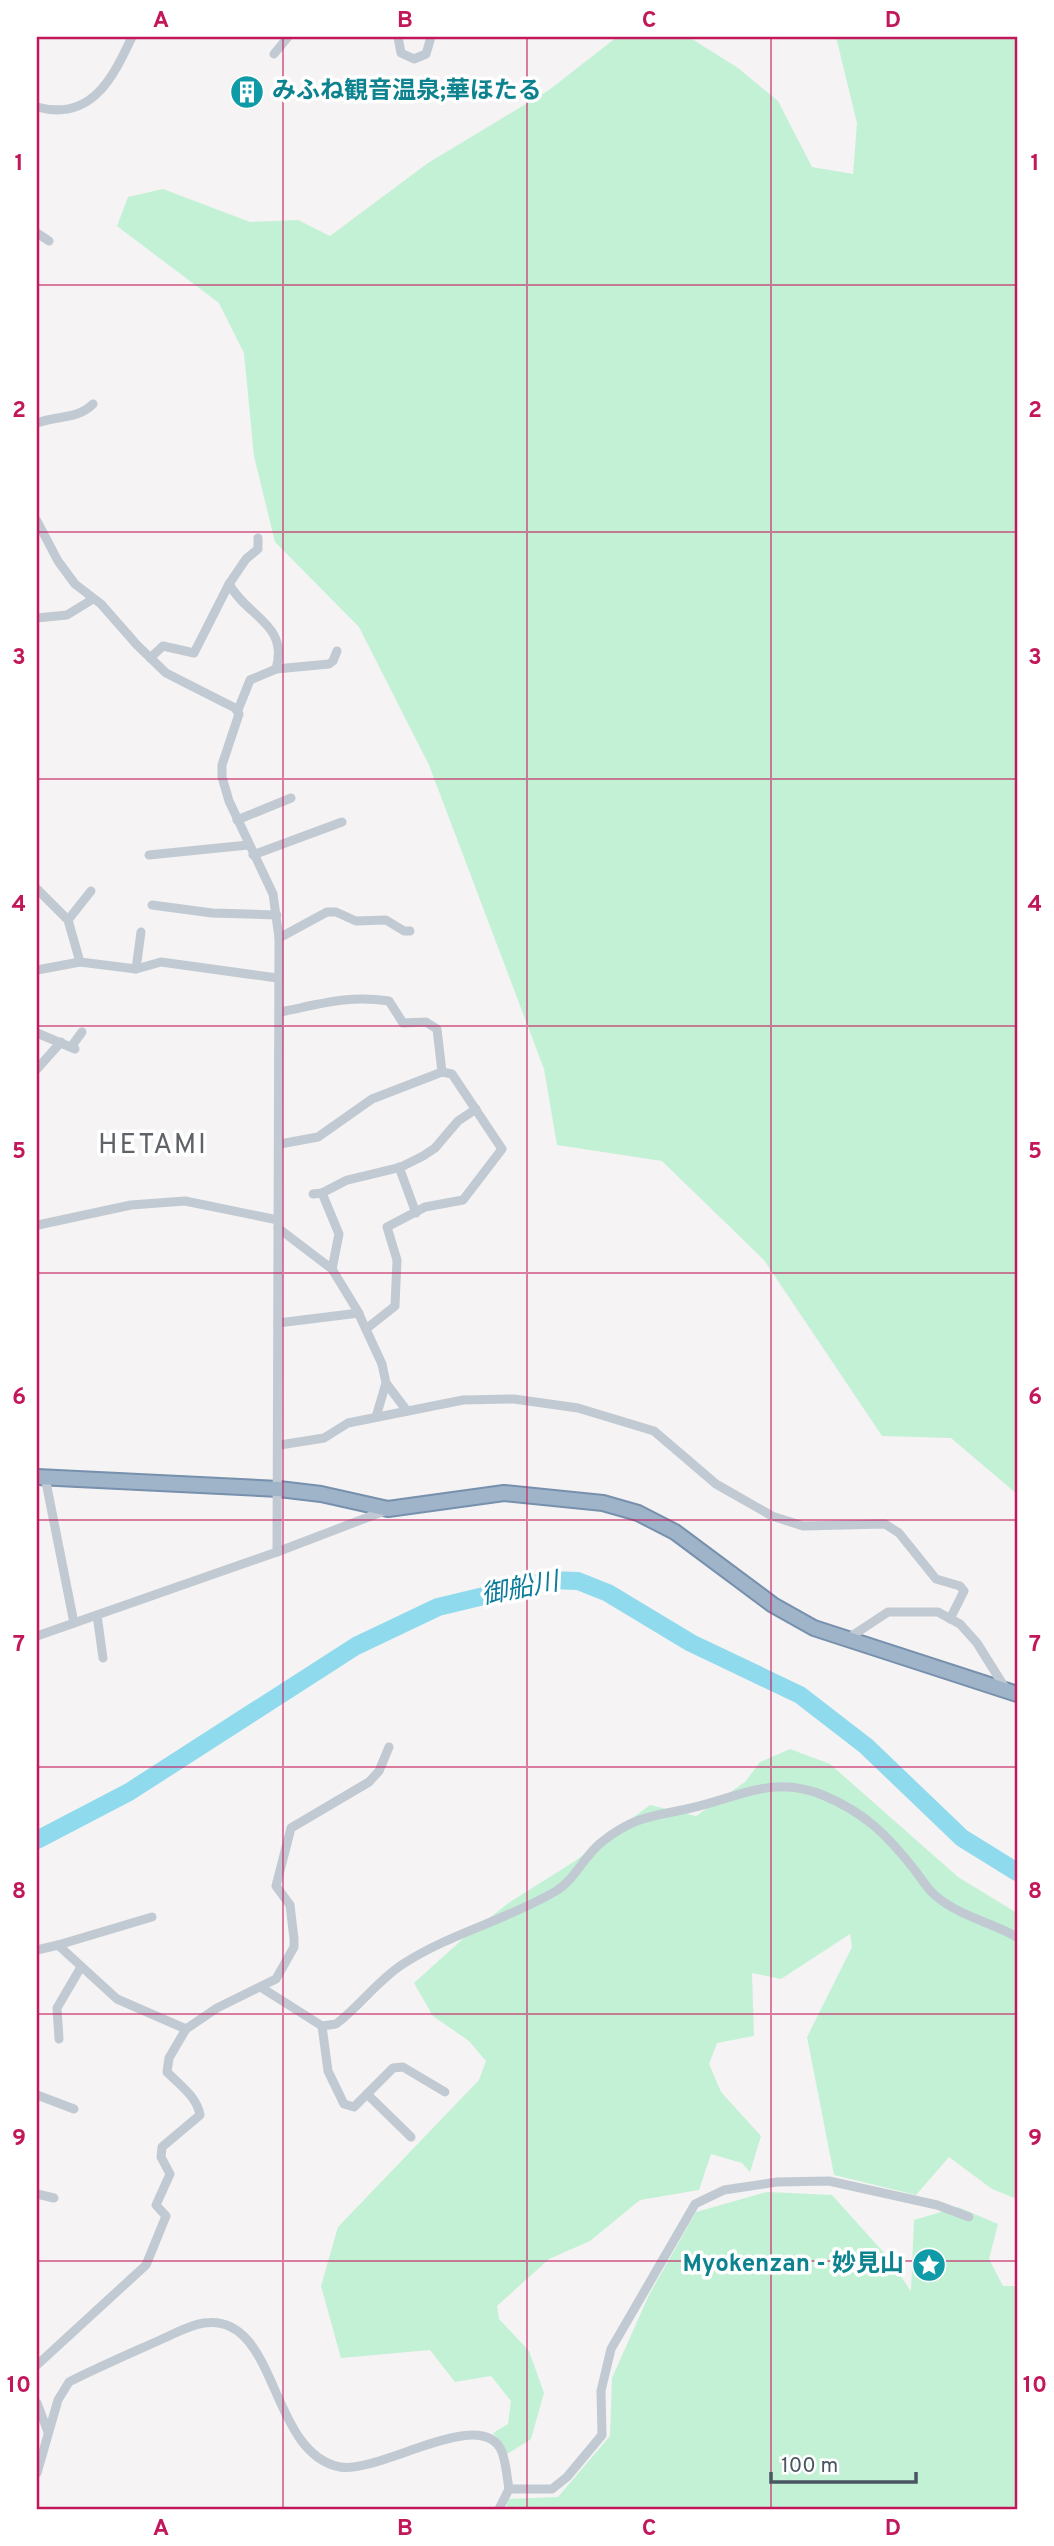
<svg xmlns="http://www.w3.org/2000/svg" width="1054" height="2546" viewBox="0 0 1054 2546" font-family="Overpass,'Noto Sans JP',sans-serif">
<style>
.green{fill:#c3f1d5}
.lines{fill:none;stroke-linecap:round;stroke-linejoin:round}
.river{stroke:#90daee;stroke-width:18}
.trunk-casing{stroke:#7690ad;stroke-width:18}
.minor{stroke:#c1cad2;stroke-width:9}
.trunk{stroke:#9fb4c9;stroke-width:14}
.grid{fill:none;stroke:#c2185b;stroke-width:2;stroke-opacity:0.55}
.labels{text-anchor:middle;dominant-baseline:central;stroke-width:7;stroke-linejoin:round;paint-order:stroke}
.culture-label{font-size:24px;font-weight:bold;fill:#0d838f;stroke:#fff;text-anchor:start}
.water-label{font-size:26px;font-style:italic;fill:#0c7c9b;stroke:#fff}
.quarter-label{font-size:28px;letter-spacing:2px;fill:#5f6368;stroke:#fff}
.neatline{fill:none;stroke:#c2185b;stroke-width:2.5}
.grid-label{font-size:23px;text-anchor:middle;font-weight:bold;fill:#c2185b}
</style>
<rect width="100%" height="100%" fill="#f5f3f3"/>
<g class="green">
<path d="M 617,37 L 689,37 L 738,68 L 778,101 L 812,167 L 853,174 L 857,123 L 836,37 L 1017,37 L 1017,1494 L 951,1438 L 882,1436 L 764,1260 L 662,1161 L 557,1145 L 544,1069 L 429,765 L 359,627 L 275,542 L 254,456 L 244,353 L 219,303 L 117,226 L 128,197 L 163,189 L 250,222 L 298,220 L 330,236 L 428,163 L 549,90 Z"/>
<path d="M 790,1749 L 830,1764 L 958,1877 L 1017,1913 L 1017,2199 L 992,2189 L 949,2157 L 916,2195 L 834,2175 L 807,2037 L 852,1947 L 850,1934 L 781,1979 L 752,1973 L 754,2036 L 717,2043 L 709,2064 L 721,2092 L 761,2136 L 750,2172 L 742,2163 L 711,2154 L 699,2190 L 640,2200 L 590,2241 L 549,2259 L 497,2306 L 499,2319 L 529,2351 L 544,2393 L 531,2439 L 507,2454 L 493,2433 L 508,2424 L 511,2401 L 491,2376 L 455,2382 L 430,2350 L 341,2358 L 321,2286 L 338,2227 L 479,2080 L 486,2061 L 469,2041 L 433,2016 L 414,1983 L 465,1937 L 510,1902 L 575,1861 L 650,1805 L 696,1816 L 745,1782 L 760,1762 Z"/>
<path d="M 767,2192 L 832,2195 L 886,2255 L 911,2291 L 914,2220 L 958,2207 L 998,2224 L 989,2259 L 1003,2286 L 1017,2286 L 1017,2509 L 507,2509 L 507,2499 L 558,2497 L 610,2436 L 612,2378 L 649,2295 L 696,2212 Z"/>
</g>
<g class="lines">
<path class="river" d="M 37,1840 L 129,1792 L 356,1646 L 438,1607 L 550,1580 L 578,1581 L 608,1593 L 691,1643 L 800,1695 L 866,1746 L 962,1838 L 1017,1872"/>
<g class="trunk-casing">
<path id="trunk" d="M 37,1477 L 279,1489 L 321,1494 L 388,1509 L 504,1493 L 603,1503 L 638,1513 L 675,1532 L 773,1605 L 814,1628 L 1017,1694"/>
</g>
<g class="minor">
<path d="M 398,37 L 401,53 L 414,59 L 426,54 L 431,37"/>
<path d="M 274,54 L 288,37"/>
<path d="M 37,107 C 92,122 113,77 132,37"/>
<path d="M 37,233 L 49,241"/>
<path d="M 37,423 C 57,415 77,420 93,404"/>
<path d="M 37,521 L 58,561 L 75,584 L 101,604 L 137,645 L 166,673 L 235,708 L 239,714 L 222,765 L 222,777 L 229,801 L 273,894 L 279,938 L 277,1552"/>
<path d="M 229,584 C 247,617 289,624 276,669 L 250,680 L 238,710"/>
<path d="M 37,618 L 67,615 L 93,599"/>
<path d="M 150,658 L 163,646 L 194,653 L 229,584 L 246,559 L 258,549 L 258,538"/>
<path d="M 276,669 L 329,664 L 333,661 L 337,651"/>
<path d="M 237,820 L 291,798"/>
<path d="M 149,855 L 248,845"/>
<path d="M 253,855 L 342,822"/>
<path d="M 37,889 L 68,920 L 80,962"/>
<path d="M 152,905 L 212,913 L 277,915"/>
<path d="M 68,920 L 91,891"/>
<path d="M 279,938 L 327,912 L 336,912 L 356,921 L 386,920 L 404,931 L 410,931"/>
<path d="M 136,969 L 141,932"/>
<path d="M 37,970 L 80,962 L 136,969 L 161,962 L 277,978"/>
<path d="M 280,1012 C 321,1004 347,995 389,1001 L 403,1023 L 426,1022 L 437,1029 L 442,1072 L 452,1074 L 502,1149 L 463,1200 L 425,1207 L 387,1227 L 397,1260 L 395,1306 L 366,1329"/>
<path d="M 37,1033 L 75,1049"/>
<path d="M 71,1047 L 82,1032"/>
<path d="M 37,1069 L 61,1042"/>
<path d="M 280,1144 L 318,1137 L 372,1099 L 442,1072"/>
<path d="M 399,1167 L 416,1213"/>
<path d="M 322,1193 L 339,1234 L 332,1269"/>
<path d="M 313,1194 L 322,1193 L 347,1180 L 401,1167 L 423,1156 L 435,1148 L 458,1121 L 476,1109"/>
<path d="M 38,1225 L 131,1205 L 185,1201 L 278,1220"/>
<path d="M 278,1228 L 332,1269 L 357,1310 L 382,1364 L 386,1383 L 407,1411"/>
<path d="M 278,1323 L 359,1313"/>
<path d="M 376,1417 L 386,1383"/>
<path d="M 280,1445 L 324,1438 L 348,1423 L 463,1400 L 514,1399 L 578,1408 L 654,1431 L 716,1484 L 772,1516 L 803,1526 L 885,1524 L 899,1533 L 936,1579 L 960,1586 L 964,1591 L 950,1619"/>
<path d="M 45,1477 L 74,1623"/>
<path d="M 97,1615 L 103,1658"/>
<path d="M 37,1636 L 277,1552 L 387,1510"/>
<path d="M 847,1639 L 888,1612 L 938,1612 L 960,1624 L 977,1643 L 1007,1691"/>
<path d="M 58,1945 L 152,1917"/>
<path d="M 37,1950 L 58,1945 L 117,1999 L 186,2029"/>
<path d="M 262,1988 L 322,2026 L 336,2024 C 360,2006 378,1980 403,1964 C 451,1933 507,1920 556,1891 C 575,1880 585,1854 603,1841 C 637,1815 652,1817 691,1808 C 740,1797 773,1774 825,1796 C 865,1813 887,1835 914,1869 C 921,1878 928,1890 937,1897 C 962,1917 990,1922 1017,1937"/>
<path d="M 322,2026 L 328,2071 L 344,2104 L 354,2107 L 393,2068 L 403,2067 L 445,2092"/>
<path d="M 59,2039 L 57,2008 L 81,1967"/>
<path d="M 367,2094 L 411,2137"/>
<path d="M 37,2095 L 74,2109"/>
<path d="M 37,2194 L 54,2198"/>
<path d="M 37,2365 L 146,2265 L 166,2216 L 156,2205 L 170,2174 L 161,2157 L 162,2147 L 200,2115 C 197,2097 180,2085 167,2072 L 169,2058 L 186,2029 L 217,2008 L 276,1979 L 294,1947 L 294,1939 L 290,1905 L 276,1886 L 291,1828 L 369,1782 L 379,1771 L 389,1747"/>
<path d="M 37,2403 L 48,2432"/>
<path d="M 37,2473 L 58,2400 L 69,2382 C 99,2367 129,2354 160,2340 C 174,2334 189,2325 204,2323 C 279,2313 268,2453 340,2467 C 380,2474 483,2404 502,2452 C 506,2463 507,2477 509,2489 L 552,2489 L 567,2477 L 602,2435 L 601,2391 L 611,2349 L 695,2204 L 724,2190 L 777,2182 L 829,2181 L 937,2205 L 969,2217"/>
<path d="M 499,2509 L 509,2489"/>
</g>
<use href="#trunk" class="trunk"/>
</g>
<path class="grid" d="M 283,37 L 283,2509M 527,37 L 527,2509M 771,37 L 771,2509M 37,285 L 1017,285M 37,532 L 1017,532M 37,779 L 1017,779M 37,1026 L 1017,1026M 37,1273 L 1017,1273M 37,1520 L 1017,1520M 37,1767 L 1017,1767M 37,2014 L 1017,2014M 37,2261 L 1017,2261"/>
<defs>
<g id="building-disc" transform="scale(1.75)"><circle r="9.5" fill="#0f9aa8" stroke="#fff"/><path d="M-4-6H4V6H1V3H-1V6H-4ZM-2.5-4.3h1.7v1.8h-1.7ZM.8-4.3h1.7v1.8H.8ZM-2.5-1h1.7V.8h-1.7ZM.8-1h1.7V.8H.8Z" fill="#fff"/></g>
<g id="sight-disc" transform="scale(1.75)"><circle r="9.5" fill="#0f9aa8" stroke="#fff"/><path d="M0-6L1.8-2.2L6-1.7L2.9 1.2L3.7 5.4L0 3.3L-3.7 5.4L-2.9 1.2L-6-1.7L-1.8-2.2Z" fill="#fff"/></g>
</defs>
<g fill-rule="evenodd">
<use href="#building-disc" x="247" y="92"/>
<use href="#sight-disc" x="929" y="2265"/>
</g>
<g class="labels">
<g class="culture-label">
<text x="272" y="92">みふね観音温泉;華ほたる</text>
<text x="904" y="2265" text-anchor="end">Myokenzan - 妙見山</text>
</g>
<g class="water-label">
<text transform="translate(520 1590) rotate(-11)">御船川</text>
</g>
<g class="quarter-label">
<text x="153" y="1146">HETAMI</text>
</g>
</g>
<rect width="1054" height="2546" fill="none" stroke="#ffffff" stroke-width="77"/>
<path d="M771 2472v10h145v-10" fill="none" stroke="#4a5661" stroke-width="3.5"/>
<text x="781" y="2472" font-size="21" fill="#4a5661" stroke="#ffffff" stroke-width="5" paint-order="stroke">100 m</text>
<rect x="38" y="38" width="978" height="2470" class="neatline"/>
<g class="grid-label">
<text x="161" y="27">A</text>
<text x="405" y="27">B</text>
<text x="649" y="27">C</text>
<text x="893" y="27">D</text>
<text x="19" y="170">1</text>
<text x="1035" y="170">1</text>
<text x="19" y="417">2</text>
<text x="1035" y="417">2</text>
<text x="19" y="664">3</text>
<text x="1035" y="664">3</text>
<text x="19" y="911">4</text>
<text x="1035" y="911">4</text>
<text x="19" y="1158">5</text>
<text x="1035" y="1158">5</text>
<text x="19" y="1404">6</text>
<text x="1035" y="1404">6</text>
<text x="19" y="1651">7</text>
<text x="1035" y="1651">7</text>
<text x="19" y="1898">8</text>
<text x="1035" y="1898">8</text>
<text x="19" y="2145">9</text>
<text x="1035" y="2145">9</text>
<text x="19" y="2392">10</text>
<text x="1035" y="2392">10</text>
<text x="161" y="2535">A</text>
<text x="405" y="2535">B</text>
<text x="649" y="2535">C</text>
<text x="893" y="2535">D</text>
</g>
</svg>
